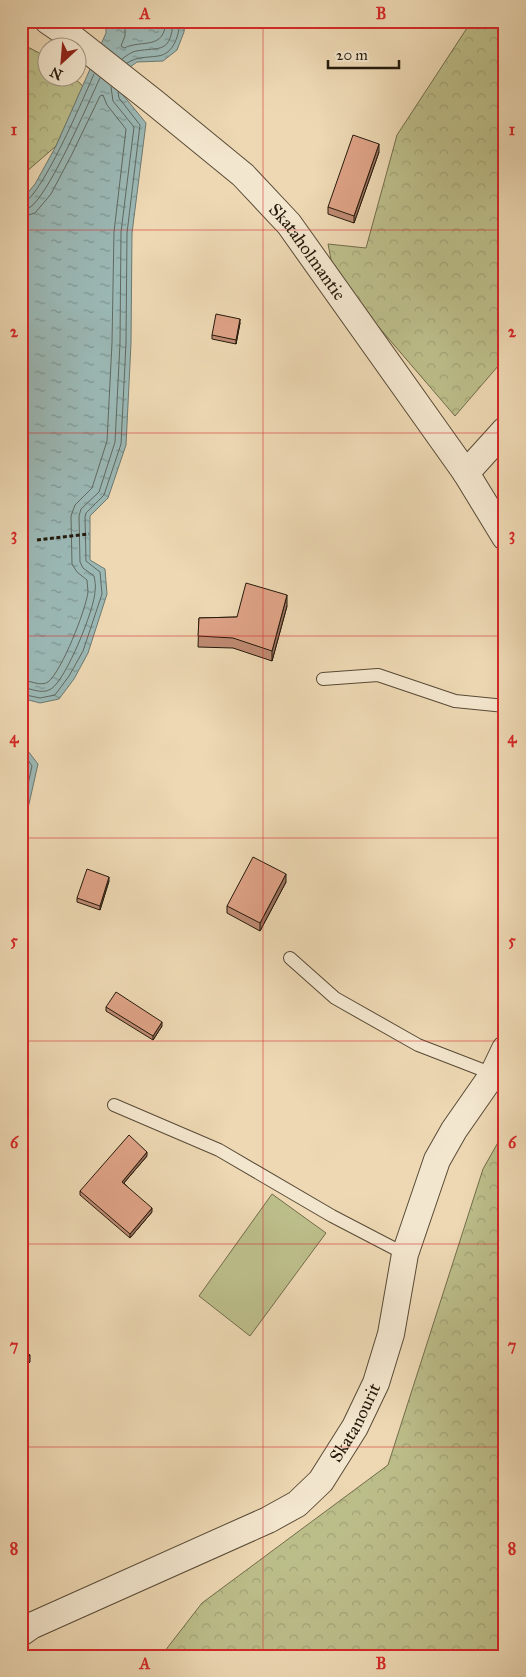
<svg xmlns="http://www.w3.org/2000/svg" width="526" height="1677" viewBox="0 0 526 1677" font-family="'IM FELL Great Primer',serif">
<style>
.green{fill:#bcbe8a;stroke:#716c4b}
.forest{fill:url(#forest-crowns);stroke:#716c4b}
.water{fill:url(#water-ripples);stroke:#6c7971}
.lines{fill:none;stroke-linecap:round;stroke-linejoin:round}
.shore{stroke:#606960;stroke-width:1}
.lane-casing{stroke:#584a36;stroke-width:14}
.street-casing{stroke:#584a36;stroke-width:28}
.path{stroke:#261a0c;stroke-width:3;stroke-dasharray:4 2.5;stroke-linecap:butt}
.lane{stroke:#f3e6ce;stroke-width:12}
.street{stroke:#f3e6ce;stroke-width:26}
.wall{fill:#bf8b73;stroke:#261a0c}
.shaded-wall{fill:#9b715e;stroke:#261a0c}
.building{fill:#dea286;stroke:#261a0c}
.grid{fill:none;stroke:#d62828;stroke-width:1;stroke-opacity:0.55}
.labels{text-anchor:middle;dominant-baseline:central;stroke-width:4;stroke-linejoin:round;paint-order:stroke}
.street-label{font-size:18px;fill:#261a0c;stroke:#f3e6ce}
.neatline{fill:none;stroke:#d62828;stroke-width:2}
.grid-label{font-size:16px;text-anchor:middle;font-weight:bold;fill:#d62828}
</style>
<defs>
<pattern id="forest-crowns" width="20" height="18" patternUnits="userSpaceOnUse" patternTransform="scale(1.25)"><rect width="20" height="18" fill="#bcbe8a"/><path d="M2 6a3 3 0 1 1 6 0M12 15a3 3 0 1 1 6 0" fill="none" stroke="#a1a376"/></pattern>
<pattern id="water-ripples" width="26" height="14" patternUnits="userSpaceOnUse" patternTransform="scale(1.25)"><rect width="26" height="14" fill="#9bb8b5"/><path d="M2 4q2-2 4 0t4 0M15 11q2-2 4 0t4 0" fill="none" stroke="#7e9592"/></pattern>
</defs>
<rect width="100%" height="100%" fill="#edd8b3"/>
<filter id="stains"><feTurbulence type="fractalNoise" baseFrequency=".004" numOctaves="4"/><feColorMatrix values="0 0 0 0 .2 0 0 0 0 .09 0 0 0 0 .02 0 0 0 .5 -.17"/></filter>
<radialGradient id="worn" r=".72"><stop offset=".6" stop-color="#630" stop-opacity="0"/><stop offset="1" stop-color="#630" stop-opacity=".3"/></radialGradient>
<path class="green" d="M 272,1194 L 326,1233 L 250,1336 L 199,1296 Z"/>
<g class="forest">
<path d="M 469,21 L 505,21 L 505,358 L 455,416 L 334,275 L 328,244 L 366,248 L 397,135 L 469,25 Z"/>
<path d="M 22,44 L 47,57 L 48,78 L 74,78 L 83,86 L 56,146 L 26,172 L 21,179 Z"/>
<path d="M 505,1130 L 505,1656 L 161,1656 L 202,1603 L 388,1465 L 483,1169 Z"/>
</g>
<g class="water">
<path d="M 106,21 L 185,21 L 184,32 L 177,50 L 163,61 L 137,62 L 123,72 L 123,95 L 146,123 L 132,233 L 131,343 L 126,445 L 108,498 L 90,516 L 90,560 L 105,569 L 107,594 L 88,653 L 74,679 L 59,699 L 40,703 L 21,698 L 21,201 L 35,184 L 56,146 L 106,33 Z"/>
<path d="M 21,742 L 38,764 L 21,839 Z"/>
</g>
<g class="lines">
<g class="shore">
<path d="M 125,21 L 125,36 L 121,46 L 124,48 C 143,39 164,51 166,21"/>
<path d="M 122,59 C 126,56 131,52 136,51 C 160,47 171,54 173,21"/>
<path d="M 127,63 C 138,56 146,58 158,56 C 174,54 179,35 180,21"/>
<path d="M 21,204 C 40,202 85,94 94,74"/>
<path d="M 21,210 C 25,210 26,210 29,208 C 49,196 88,103 100,78"/>
<path d="M 21,217 L 35,213 L 51,194 L 72,154 L 100,96 L 103,95 L 107,105 L 126,129 L 114,232 L 112,343 L 107,441 L 92,488 L 75,505 L 71,516 L 72,564 L 77,572 L 87,580 C 87,584 88,588 88,592 C 86,609 62,671 48,682 C 41,687 29,680 21,680"/>
<path d="M 21,687 C 31,688 41,695 51,689 C 66,680 95,608 95,591 C 96,586 95,581 94,576 L 83,568 L 80,562 L 79,516 L 81,509 L 99,492 L 115,442 L 120,343 L 121,232 L 134,127 L 113,101 L 111,87"/>
<path d="M 21,694 L 40,698 L 55,695 L 69,676 L 83,651 L 102,594 L 100,572 L 86,561 L 85,517 L 86,513 L 104,495 L 121,444 L 126,343 L 127,233 L 140,125 L 119,98 L 118,92"/>
<path d="M 21,750 L 32,766 L 21,816"/>
</g>
<g class="lane-casing">
<g id="lane">
<path d="M 323,679 L 378,675 L 455,701 L 505,706"/>
<path d="M 290,958 L 335,998 L 418,1045 L 493,1074"/>
<path d="M 114,1105 L 219,1150 L 332,1216 L 405,1254"/>
</g>
</g>
<g class="street-casing">
<g id="street">
<path id="s1" d="M 48,21 L 70,36 L 155,103 L 243,175 L 289,224 L 466,473 L 505,537"/>
<path d="M 466,473 L 505,430"/>
<path id="s2" d="M 21,1633 L 31,1626 L 268,1520 L 297,1504 L 321,1481 L 355,1427 L 376,1383 L 391,1334 L 405,1254 L 437,1160 L 454,1130 L 493,1074 L 505,1049"/>
</g>
</g>
<path class="path" d="M 37,540 L 89,534"/>
<use href="#lane" class="lane"/>
<use href="#street" class="street"/>
</g>
<g class="wall">
<path d="M 391,21 L 399,21 L 398,25 Z"/>
<path d="M 379,152 L 354,223 L 328,214 L 328,207 Z"/>
<path d="M 240,323 L 236,344 L 212,339 L 212,335 Z"/>
<path d="M 287,606 L 272,661 L 233,648 L 198,647 L 199,618 L 237,617 Z"/>
<path d="M 505,786 L 505,812 L 498,809 L 498,802 Z"/>
<path d="M 109,881 L 100,910 L 77,902 L 77,898 Z"/>
<path d="M 286,882 L 260,931 L 227,913 L 227,906 Z"/>
<path d="M 106,1007 L 162,1026 L 153,1040 L 106,1011 Z"/>
<path d="M 147,1156 L 124,1183 L 152,1212 L 130,1238 L 80,1195 L 80,1191 Z"/>
</g>
<g class="shaded-wall">
<path d="M 379,144 L 379,152 L 354,223 L 354,216 Z"/>
<path d="M 240,319 L 240,323 L 236,344 L 236,340 Z"/>
<path d="M 287,595 L 287,606 L 272,661 L 272,651 Z"/>
<path d="M 286,874 L 286,882 L 260,931 L 260,923 Z"/>
<path d="M 109,877 L 109,881 L 100,910 L 100,906 Z"/>
<path d="M 162,1022 L 162,1026 L 153,1040 L 153,1036 Z"/>
<path d="M 147,1152 L 147,1156 L 122,1185 L 122,1182 Z"/>
<path d="M 152,1208 L 152,1212 L 130,1238 L 130,1234 Z"/>
<path d="M 30,1355 L 30,1362 L 21,1370 L 21,1363 Z"/>
</g>
<g class="building">
<path d="M 353,135 L 379,144 L 354,216 L 328,207 Z"/>
<path d="M 216,314 L 240,319 L 236,340 L 212,335 Z"/>
<path d="M 246,583 L 287,595 L 272,651 L 233,638 L 198,636 L 199,618 L 237,617 Z"/>
<path d="M 505,786 L 505,804 L 498,802 Z"/>
<path d="M 253,857 L 286,874 L 260,923 L 227,906 Z"/>
<path d="M 87,869 L 109,877 L 100,906 L 77,898 Z"/>
<path d="M 116,992 L 162,1022 L 153,1036 L 106,1007 Z"/>
<path d="M 129,1135 L 147,1152 L 122,1182 L 152,1208 L 130,1234 L 80,1191 Z"/>
<path d="M 21,1346 L 30,1355 L 21,1363 Z"/>
</g>
<path class="grid" d="M 263,21 L 263,1656M 21,230 L 505,230M 21,433 L 505,433M 21,636 L 505,636M 21,838 L 505,838M 21,1041 L 505,1041M 21,1244 L 505,1244M 21,1447 L 505,1447"/>
<g class="labels">
<g class="street-label">
<text stroke="none"><textPath href="#s1" startOffset="349">Skataholmantie</textPath></text>
<text stroke="none"><textPath href="#s2" startOffset="406">Skatanourit</textPath></text>
</g>
</g>
<rect width="526" height="1677" fill="none" stroke="#edd8b3" stroke-width="55"/>
<g transform="translate(62 62) rotate(206)"><circle r="24" fill="#f3e6ce" stroke="#a19480"/>
<path d="M0-4L9 19L0 12L-9 19Z" fill="#8f2418"/>
<text y="-8" font-size="14" font-weight="bold" text-anchor="middle" fill="#261a0c">N</text>
</g>
<path d="M328 60v8h71v-8" fill="none" stroke="#261a0c" stroke-width="2.5"/>
<text x="336" y="60" font-size="15" fill="#261a0c" stroke="#f3e6ce" stroke-width="4" paint-order="stroke">20 m</text>
<rect x="28" y="28" width="470" height="1622" class="neatline"/>
<g class="grid-label">
<text x="145" y="19">A</text>
<text x="381" y="19">B</text>
<text x="14" y="135">1</text>
<text x="512" y="135">1</text>
<text x="14" y="337">2</text>
<text x="512" y="337">2</text>
<text x="14" y="540">3</text>
<text x="512" y="540">3</text>
<text x="14" y="743">4</text>
<text x="512" y="743">4</text>
<text x="14" y="946">5</text>
<text x="512" y="946">5</text>
<text x="14" y="1148">6</text>
<text x="512" y="1148">6</text>
<text x="14" y="1351">7</text>
<text x="512" y="1351">7</text>
<text x="14" y="1554">8</text>
<text x="512" y="1554">8</text>
<text x="145" y="1669">A</text>
<text x="381" y="1669">B</text>
</g>
<rect width="100%" height="100%" filter="url(#stains)"/>
<rect width="100%" height="100%" fill="url(#worn)"/>
</svg>
